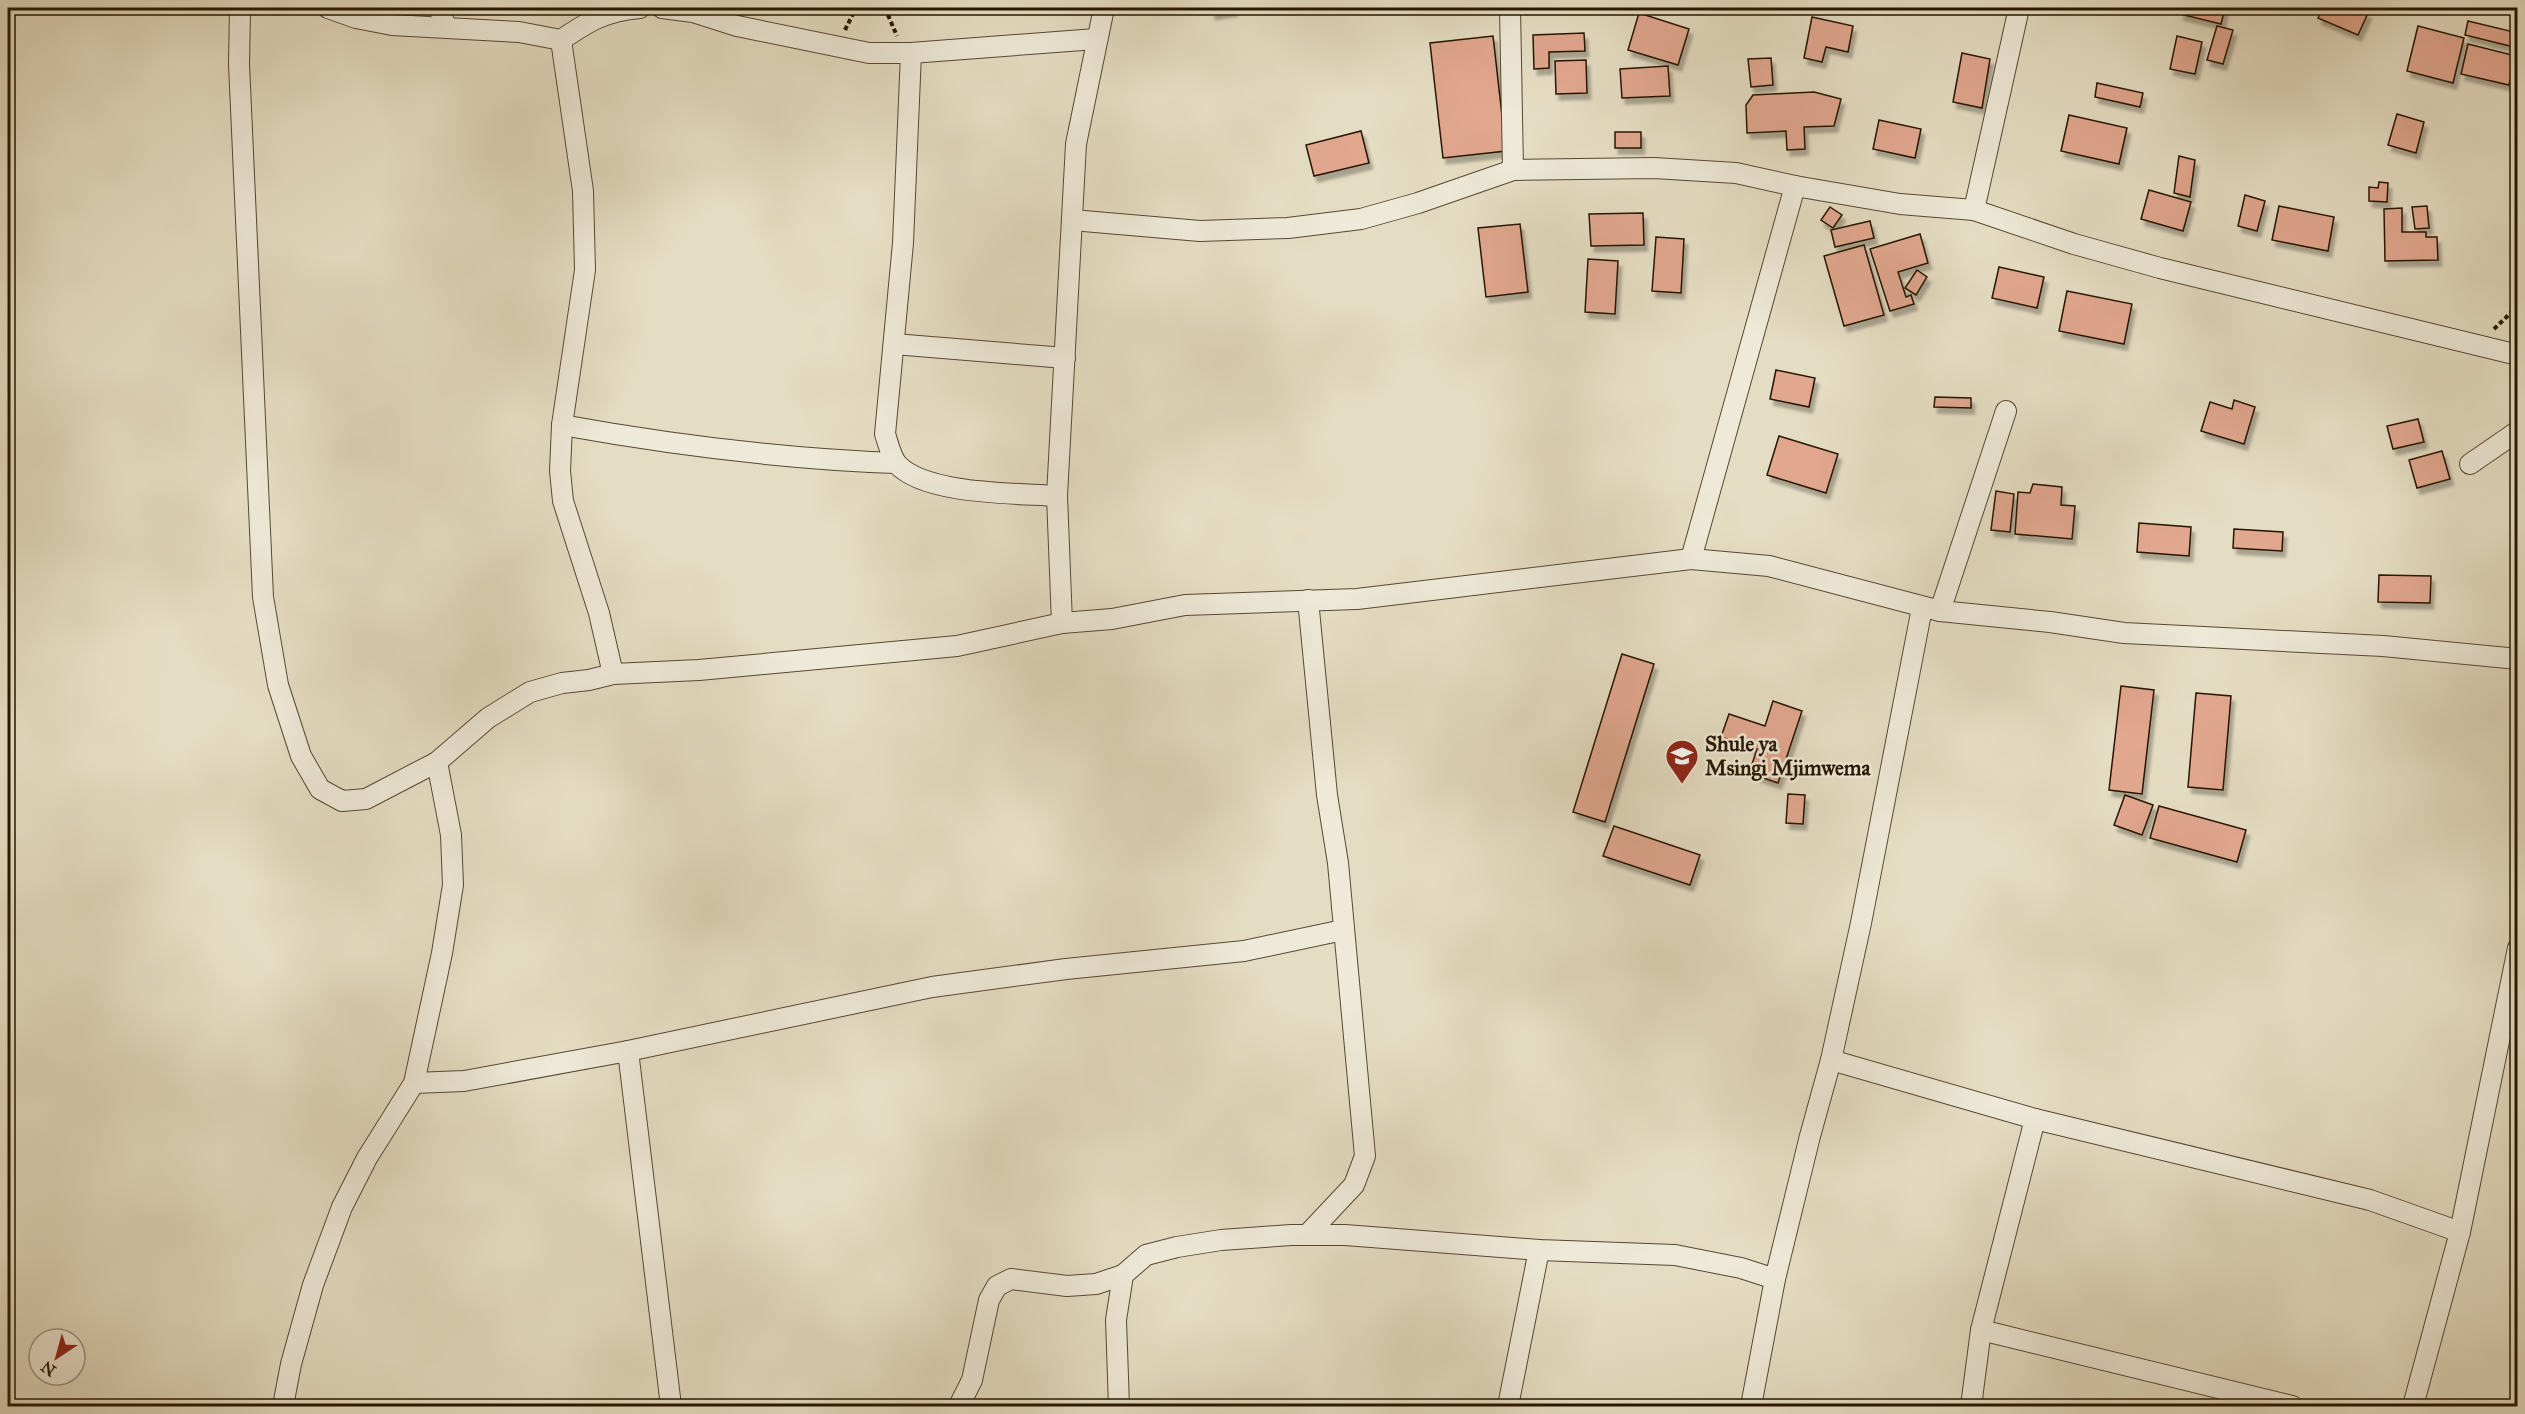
<svg xmlns="http://www.w3.org/2000/svg" width="2525" height="1414" viewBox="0 0 2525 1414" font-family="'IM FELL Great Primer',serif">
<style>
.building{fill:#e1a78f;stroke:#261601;stroke-width:1.5;filter:url(#shadow)}
.lines{fill:none;stroke-linecap:round;stroke-linejoin:round}
.minor-casing{stroke:#564832;stroke-width:22}
.path{stroke:#261601;stroke-width:4;stroke-dasharray:4.5 3;stroke-linecap:butt}
.minor{stroke:#eee9d8;stroke-width:20}
.labels{text-anchor:middle;dominant-baseline:central;stroke-width:5;stroke-linejoin:round;paint-order:stroke}
.poi-label{font-size:21px;font-weight:bold;fill:#261601;stroke:#eee9d8;text-anchor:start}
</style>
<defs>
<filter id="shadow"><feDropShadow dx="3.5" dy="6" stdDeviation="1.5" flood-color="#0004"/></filter>
</defs>
<rect width="100%" height="100%" fill="#e5ddc3"/>
<filter id="stains"><feTurbulence type="fractalNoise" baseFrequency=".00333" numOctaves="4"/><feColorMatrix values="0 0 0 0 .2 0 0 0 0 .09 0 0 0 0 .02 0 0 0 .5 -.17"/></filter>
<radialGradient id="worn" r=".72"><stop offset=".6" stop-color="#630" stop-opacity="0"/><stop offset="1" stop-color="#630" stop-opacity=".3"/></radialGradient>
<g class="building">
<path d="M 1211,8 L 1233,8 L 1234,10 L 1212,14 Z"/>
<path d="M 2181,8 L 2225,8 L 2221,24 L 2180,14 Z"/>
<path d="M 2322,8 L 2356,8 L 2368,13 L 2358,35 L 2318,18 Z"/>
<path d="M 1639,13 L 1689,29 L 1678,65 L 1628,50 Z"/>
<path d="M 1812,17 L 1853,26 L 1848,52 L 1826,47 L 1822,62 L 1804,58 Z"/>
<path d="M 2468,21 L 2518,33 L 2518,48 L 2465,35 Z"/>
<path d="M 2217,26 L 2233,30 L 2223,64 L 2207,60 Z"/>
<path d="M 2418,26 L 2464,38 L 2453,83 L 2407,71 Z"/>
<path d="M 1584,33 L 1585,51 L 1549,52 L 1549,68 L 1534,69 L 1533,35 Z"/>
<path d="M 1493,36 L 1506,151 L 1443,158 L 1430,43 Z"/>
<path d="M 2177,36 L 2202,42 L 2195,74 L 2170,69 Z"/>
<path d="M 2468,44 L 2516,56 L 2509,85 L 2461,74 Z"/>
<path d="M 1962,53 L 1990,59 L 1982,108 L 1953,102 Z"/>
<path d="M 1771,58 L 1773,85 L 1751,87 L 1748,59 Z"/>
<path d="M 1586,60 L 1587,93 L 1556,94 L 1555,61 Z"/>
<path d="M 1668,66 L 1670,96 L 1622,98 L 1620,69 Z"/>
<path d="M 2097,83 L 2143,93 L 2140,107 L 2095,97 Z"/>
<path d="M 1814,92 L 1841,99 L 1834,126 L 1804,127 L 1805,149 L 1787,150 L 1786,131 L 1747,133 L 1746,105 L 1753,95 Z"/>
<path d="M 2397,114 L 2424,122 L 2416,153 L 2388,145 Z"/>
<path d="M 2069,115 L 2127,128 L 2119,164 L 2061,151 Z"/>
<path d="M 1879,120 L 1921,129 L 1915,158 L 1873,149 Z"/>
<path d="M 1361,131 L 1369,163 L 1314,176 L 1306,145 Z"/>
<rect x="1615" y="132" width="26" height="16"/>
<path d="M 2179,156 L 2195,160 L 2190,197 L 2174,193 Z"/>
<path d="M 2379,182 L 2388,183 L 2387,202 L 2369,201 L 2369,187 L 2378,188 Z"/>
<path d="M 2149,190 L 2191,202 L 2183,231 L 2141,219 Z"/>
<path d="M 2245,195 L 2265,201 L 2257,231 L 2238,226 Z"/>
<path d="M 2279,206 L 2334,217 L 2328,251 L 2272,240 Z"/>
<path d="M 2427,206 L 2429,228 L 2415,229 L 2412,207 Z"/>
<path d="M 1830,207 L 1842,215 L 1833,228 L 1821,220 Z"/>
<path d="M 2402,208 L 2402,232 L 2426,232 L 2426,237 L 2437,237 L 2438,260 L 2385,261 L 2384,209 Z"/>
<path d="M 1643,213 L 1644,245 L 1591,246 L 1589,214 Z"/>
<path d="M 1870,221 L 1874,238 L 1835,247 L 1831,230 Z"/>
<path d="M 1520,224 L 1528,292 L 1486,297 L 1478,228 Z"/>
<path d="M 1920,234 L 1928,263 L 1898,272 L 1906,297 L 1911,295 L 1914,304 L 1890,311 L 1870,249 Z"/>
<path d="M 1656,237 L 1684,239 L 1681,293 L 1652,291 Z"/>
<path d="M 1864,245 L 1884,315 L 1844,326 L 1824,256 Z"/>
<path d="M 1588,259 L 1618,261 L 1615,314 L 1585,312 Z"/>
<path d="M 1999,267 L 2044,277 L 2037,308 L 1992,298 Z"/>
<path d="M 1917,270 L 1927,277 L 1916,295 L 1905,288 Z"/>
<path d="M 2067,291 L 2132,304 L 2124,344 L 2059,331 Z"/>
<path d="M 1776,370 L 1815,378 L 1809,407 L 1770,399 Z"/>
<path d="M 1935,397 L 1971,398 L 1971,408 L 1934,407 Z"/>
<path d="M 2234,400 L 2255,407 L 2244,444 L 2201,431 L 2210,402 L 2232,409 Z"/>
<path d="M 2418,419 L 2424,442 L 2393,449 L 2387,426 Z"/>
<path d="M 1779,436 L 1838,454 L 1826,493 L 1767,475 Z"/>
<path d="M 2442,451 L 2450,479 L 2417,488 L 2409,460 Z"/>
<path d="M 2033,484 L 2062,487 L 2061,505 L 2075,506 L 2072,539 L 2015,534 L 2018,492 L 2030,493 Z"/>
<path d="M 1996,491 L 2014,494 L 2010,532 L 1991,530 Z"/>
<path d="M 2139,523 L 2191,527 L 2189,556 L 2137,552 Z"/>
<path d="M 2234,529 L 2283,532 L 2282,551 L 2233,548 Z"/>
<path d="M 2379,575 L 2431,576 L 2430,603 L 2378,602 Z"/>
<path d="M 1622,654 L 1654,664 L 1605,822 L 1573,812 Z"/>
<path d="M 2121,686 L 2154,690 L 2142,794 L 2109,790 Z"/>
<path d="M 2196,693 L 2231,696 L 2223,790 L 2188,787 Z"/>
<path d="M 1773,701 L 1802,711 L 1778,783 L 1749,773 L 1757,749 L 1721,737 L 1729,714 L 1765,726 Z"/>
<path d="M 1788,794 L 1805,795 L 1803,824 L 1786,823 Z"/>
<path d="M 2125,795 L 2153,805 L 2142,835 L 2114,825 Z"/>
<path d="M 2159,806 L 2246,830 L 2237,862 L 2150,838 Z"/>
<path d="M 1614,826 L 1700,855 L 1690,885 L 1603,856 Z"/>
</g>
<g class="lines">
<g class="minor-casing">
<g id="minor">
<path d="M 240,8 L 239,64 L 263,597 L 278,685 L 301,756 L 320,789 L 342,801 L 366,799 L 437,762 L 488,718 L 530,692 L 562,683 L 589,680 L 613,674 L 699,670 L 957,646 L 1062,623 L 1112,619 L 1185,605 L 1357,599 L 1691,559 L 1769,566 L 1940,611 L 2050,622 L 2124,633 L 2383,646 L 2518,659"/>
<path d="M 328,8 L 356,18 L 392,25 L 519,32 L 561,40 C 589,21 605,11 640,8"/>
<path d="M 439,8 L 446,27"/>
<path d="M 662,8 L 693,12 L 737,26 L 869,53 L 911,53 L 1096,39"/>
<path d="M 1510,8 L 1513,170"/>
<path d="M 561,40 L 583,191 L 585,270 L 562,425 L 560,471 L 563,501 L 599,613 L 613,674"/>
<path d="M 911,53 L 903,243 L 885,434 C 888,443 891,457 897,464 C 925,495 1017,493 1057,496"/>
<path d="M 1974,210 L 2019,8"/>
<path d="M 1072,220 L 1200,231 L 1288,228 L 1361,219 L 1418,203 L 1513,170 L 1654,168 L 1736,173 L 1795,186 L 1900,204 L 1974,210 L 2074,244 L 2160,268 L 2518,355"/>
<path d="M 894,344 L 1065,358"/>
<path d="M 562,425 C 673,445 784,459 896,463"/>
<path d="M 2470,464 L 2518,431"/>
<path d="M 1691,559 L 1795,186"/>
<path d="M 1940,611 L 2006,411"/>
<path d="M 1062,623 L 1057,496 L 1076,144 L 1104,8"/>
<path d="M 628,1051 L 671,1406"/>
<path d="M 1831,1060 L 2035,1119 L 2370,1200 L 2460,1232"/>
<path d="M 414,1083 L 464,1081 L 628,1051 L 932,987 L 1066,969 L 1244,951 L 1343,930"/>
<path d="M 1307,1235 L 1354,1185 L 1365,1156 L 1338,863 L 1327,795 L 1308,600"/>
<path d="M 1981,1330 L 2292,1406"/>
<path d="M 283,1406 L 291,1364 L 313,1285 L 342,1207 L 367,1158 L 414,1083 L 442,953 L 453,885 L 451,835 L 437,762"/>
<path d="M 959,1406 L 972,1380 L 989,1300 L 997,1286 L 1011,1279 L 1067,1286 L 1096,1284 L 1123,1275"/>
<path d="M 1119,1406 L 1116,1320 L 1123,1275 L 1146,1255 L 1177,1247 L 1221,1240 L 1291,1235 L 1345,1235 L 1539,1250 L 1675,1255 L 1741,1268 L 1775,1279"/>
<path d="M 1508,1406 L 1539,1250"/>
<path d="M 1751,1406 L 1775,1279 L 1810,1136 L 1831,1060 L 1861,923 L 1922,608"/>
<path d="M 1971,1406 L 1981,1330 L 2035,1119"/>
<path d="M 2413,1406 L 2460,1232 L 2518,948"/>
</g>
</g>
<g class="path">
<path d="M 885,8 L 897,36"/>
<path d="M 845,30 L 856,8"/>
<path d="M 2494,329 L 2518,306"/>
</g>
<use href="#minor" class="minor"/>
</g>
<defs>
<g id="school-pin" transform="scale(1.725)"><path d="M0 17L-7.5 6A9.5 9.5 0 1 1 7.5 6Z" fill="#8f2418" stroke="#eee9d8"/><path d="M0-5L7-2L0 1L-7-2ZM-4 1L0 2.5L4 1V4Q0 6-4 4Z" fill="#fff"/></g>
</defs>
<g fill-rule="evenodd">
<use href="#school-pin" x="1682" y="756"/>
</g>
<g class="labels">
<g class="poi-label">
<text x="1705" y="744">Shule ya<tspan x="1705" dy="24">Msingi Mjimwema</tspan></text>
</g>
</g>
<rect width="2525" height="1414" fill="none" stroke="#e5ddc3" stroke-width="30"/>
<rect x="9" y="9" width="2507" height="1396" fill="none" stroke="#261601" stroke-width="3"/>
<rect x="15" y="15" width="2495" height="1384" fill="none" stroke="#261601" stroke-width="1.5"/>
<g transform="translate(57 1357) rotate(216)"><circle r="28" fill="#eee9d8" stroke="#9e9582" stroke-width="1.5"/>
<path d="M0-4.5L10 22L0 15L-10 22Z" fill="#8f2418"/>
<text y="-9" font-size="16" font-weight="bold" text-anchor="middle" fill="#261601">N</text>
</g>
<rect width="100%" height="100%" filter="url(#stains)"/>
<rect width="100%" height="100%" fill="url(#worn)"/>
</svg>
